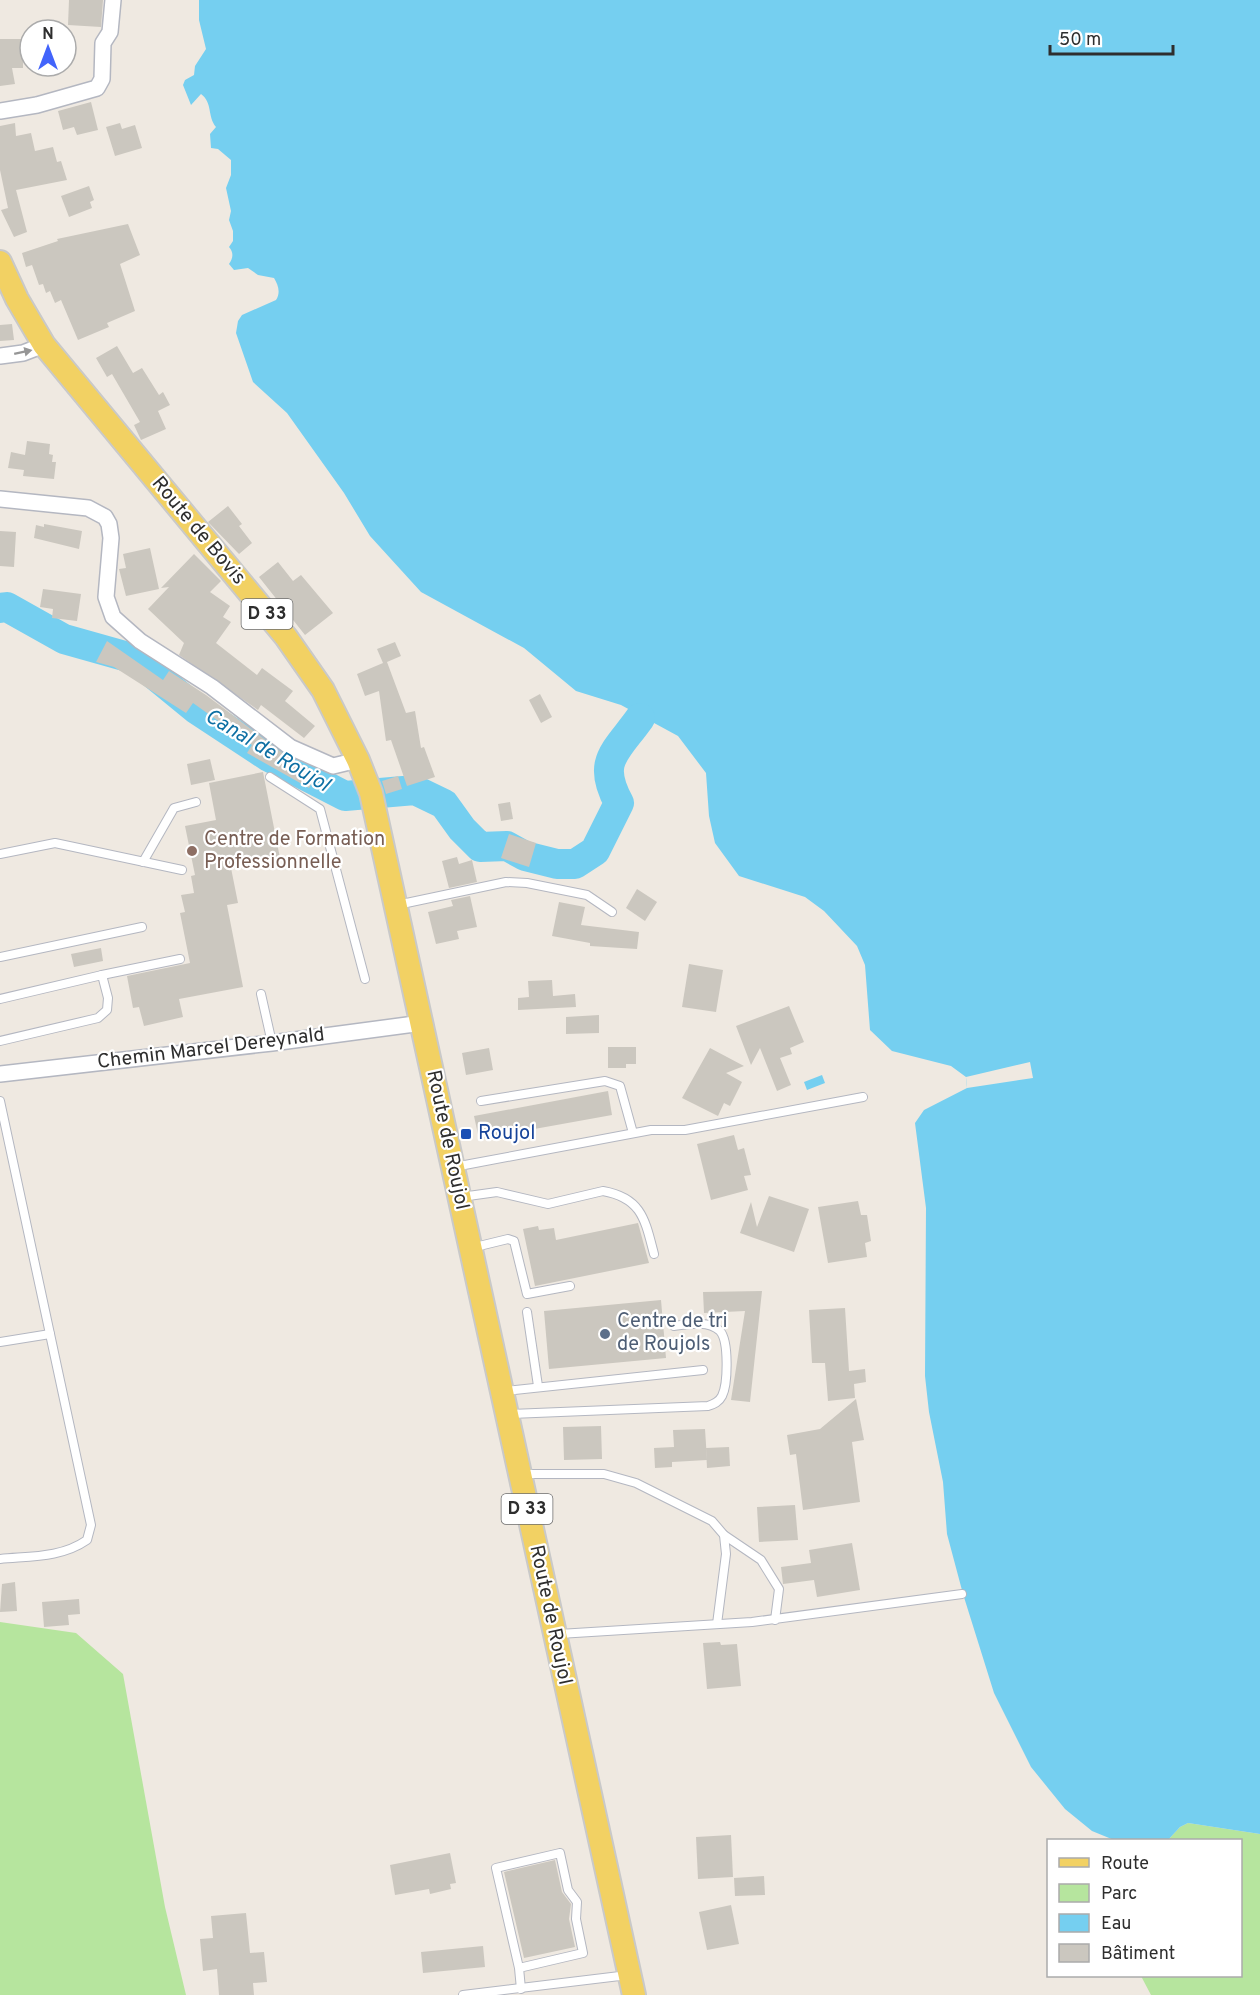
<svg xmlns="http://www.w3.org/2000/svg" width="1260" height="1995" viewBox="0 0 1260 1995" font-family="Overpass,sans-serif">
<style>
.green{fill:#b6e59e}
.water{fill:#75cff0}
.pier{fill:#efe9e1}
.lines{fill:none;stroke-linecap:round;stroke-linejoin:round}
.river{stroke:#75cff0;stroke-width:30}
.building{fill:#cbc7bf}
.lane-casing{stroke:#b4b7c1;stroke-width:10}
.street-casing{stroke:#b4b7c1;stroke-width:18}
.primary-casing{stroke:#c9c9c9;stroke-width:26}
.lane{stroke:#fff;stroke-width:8}
.street{stroke:#fff;stroke-width:15}
.primary{stroke:#f2d163;stroke-width:22}
.oneway{fill:#969696}
.education-dot{fill:#8d6e63;stroke:#fff;stroke-width:2}
.transit-dot{fill:#1a4fb4;stroke:#fff;stroke-width:2}
.service-dot{fill:#5c6f8a;stroke:#fff;stroke-width:2}
.labels{text-anchor:middle;dominant-baseline:central;stroke-width:4.5;stroke-linejoin:round;paint-order:stroke}
.shield{fill:#fff;stroke:#6d6d6d;stroke-width:1.5}
.shield-label{font-size:18px;font-weight:bold;fill:#2e2e2e}
.street-label{font-size:20px;fill:#2e2e2e;stroke:#fff}
.education-label{font-size:20px;fill:#785e54;stroke:#fff;text-anchor:start}
.transit-label{font-size:20px;fill:#164399;stroke:#fff;text-anchor:start}
.service-label{font-size:20px;fill:#4e5e75;stroke:#fff;text-anchor:start}
.water-label{font-size:21px;font-style:italic;fill:#0d6fa3;stroke:#fff}
</style>
<rect width="100%" height="100%" fill="#efe9e1"/>
<g class="green">
<path d="M 0,1622 L 76,1633 L 123,1674 L 165,1907 L 186,1995 L 0,1995 Z"/>
<path d="M 1188,1823 L 1260,1834 L 1260,1995 L 1151,1995 L 1141,1976 L 1240,1976 L 1240,1840 L 1168,1840 L 1180,1827 Z"/>
</g>
<g class="water">
<path d="M 199,0 L 1260,0 L 1260,1834 L 1188,1823 L 1180,1827 L 1168,1840 L 1114,1840 L 1092,1831 L 1065,1809 L 1031,1767 L 994,1693 L 963,1594 L 947,1534 L 943,1482 L 929,1412 L 925,1376 L 926,1208 L 915,1123 L 924,1110 L 967,1088 L 966,1077 L 951,1066 L 892,1051 L 870,1030 L 865,965 L 857,946 L 824,911 L 805,897 L 739,876 L 715,843 L 709,816 L 706,773 L 678,736 L 621,705 L 576,691 L 524,648 L 421,592 L 370,536 L 344,493 L 287,413 L 253,382 L 236,333 L 238,321 L 242,315 L 276,300 C 281,292 278,285 274,278 L 258,275 L 248,268 L 234,270 L 229,264 C 233,258 234,253 229,247 L 233,241 L 233,231 L 229,220 L 231,211 L 226,188 L 231,175 L 231,160 L 218,149 L 211,148 L 210,134 L 216,127 C 207,116 213,103 201,94 L 191,105 L 183,85 L 185,80 L 194,75 L 195,66 L 206,49 L 199,20 Z"/>
<path d="M 822,1075 L 825,1083 L 807,1090 L 804,1082 Z"/>
</g>
<path class="pier" d="M 1030,1062 L 1033,1078 L 967,1088 L 966,1077 Z"/>
<g class="lines">
<path class="river" d="M 0,608 L 7,607 L 64,639 L 135,659 L 196,709 L 269,757 L 345,796 L 415,790 L 444,804 L 462,829 L 480,847 L 507,846 L 525,856 L 557,864 L 575,864 L 595,851 L 619,803 C 596,761 616,752 640,718"/>
</g>
<g class="building">
<path d="M 69,0 L 103,0 L 101,27 L 68,25 Z"/>
<path d="M 0,39 L 23,39 L 23,68 L 12,68 L 15,84 L 0,86 Z"/>
<path d="M 91,102 L 98,130 L 77,135 L 74,127 L 63,130 L 58,111 Z"/>
<path d="M 15,123 L 16,136 L 31,133 L 35,151 L 53,147 L 57,162 L 61,161 L 67,180 L 16,190 L 27,232 L 14,237 L 1,210 L 8,208 L 0,170 L 0,126 Z"/>
<path d="M 120,123 L 122,129 L 135,125 L 142,148 L 115,156 L 106,127 Z"/>
<path d="M 89,186 L 94,200 L 90,202 L 92,208 L 69,217 L 61,196 Z"/>
<path d="M 128,224 L 140,255 L 120,264 L 135,311 L 107,323 L 109,327 L 78,340 L 61,300 L 55,303 L 50,291 L 46,293 L 43,284 L 39,285 L 32,265 L 26,267 L 22,253 L 58,241 L 57,239 Z"/>
<path d="M 12,324 L 14,340 L 0,341 L 0,325 Z"/>
<path d="M 117,346 L 133,373 L 142,368 L 159,395 L 163,392 L 170,405 L 158,411 L 166,429 L 141,440 L 134,425 L 140,422 L 112,374 L 107,377 L 96,358 Z"/>
<path d="M 27,441 L 50,444 L 49,454 L 53,455 L 52,462 L 56,462 L 54,479 L 23,476 L 24,470 L 8,468 L 11,452 L 25,455 Z"/>
<path d="M 228,506 L 242,524 L 239,526 L 252,543 L 239,554 L 208,522 Z"/>
<path d="M 44,524 L 82,531 L 79,549 L 34,538 L 36,525 L 44,527 Z"/>
<path d="M 0,531 L 16,532 L 14,567 L 0,566 Z"/>
<path d="M 150,548 L 159,589 L 126,596 L 119,569 L 126,568 L 123,554 Z"/>
<path d="M 194,554 L 221,581 L 210,592 L 230,606 L 223,617 L 231,622 L 216,643 L 257,675 L 262,668 L 293,691 L 285,701 L 315,726 L 304,738 L 261,705 L 258,710 L 179,655 L 184,643 L 148,609 L 169,587 L 161,588 Z"/>
<path d="M 278,562 L 293,581 L 301,575 L 333,613 L 305,635 L 259,577 Z"/>
<path d="M 43,589 L 81,594 L 77,621 L 52,618 L 53,609 L 40,607 Z"/>
<path d="M 107,641 L 163,680 L 169,671 L 206,695 L 288,757 L 317,773 L 309,788 L 247,753 L 252,745 L 193,703 L 186,713 L 114,667 L 96,662 Z"/>
<path d="M 395,642 L 401,656 L 387,662 L 406,713 L 415,711 L 421,748 L 424,747 L 435,777 L 407,786 L 391,740 L 386,741 L 379,691 L 365,696 L 357,674 L 383,663 L 377,649 Z"/>
<path d="M 540,694 L 552,717 L 541,723 L 529,700 Z"/>
<path d="M 210,759 L 215,780 L 191,785 L 187,764 Z"/>
<path d="M 263,772 L 280,858 L 231,868 L 238,903 L 227,905 L 243,987 L 179,999 L 183,1017 L 144,1026 L 139,1007 L 133,1008 L 127,976 L 190,963 L 180,913 L 185,912 L 181,895 L 194,893 L 191,876 L 195,875 L 185,826 L 216,820 L 209,783 Z"/>
<path d="M 398,776 L 402,789 L 386,794 L 382,781 Z"/>
<path d="M 510,802 L 513,819 L 501,821 L 498,804 Z"/>
<path d="M 509,834 L 536,843 L 529,867 L 501,858 Z"/>
<path d="M 457,857 L 459,864 L 472,860 L 477,882 L 449,888 L 442,861 Z"/>
<path d="M 637,889 L 657,902 L 645,921 L 626,908 Z"/>
<path d="M 470,896 L 477,927 L 457,931 L 459,939 L 436,944 L 428,912 L 453,906 L 451,900 Z"/>
<path d="M 559,902 L 585,907 L 581,925 L 639,932 L 637,949 L 590,946 L 590,943 L 552,936 Z"/>
<path d="M 101,948 L 103,961 L 74,967 L 71,954 Z"/>
<path d="M 689,964 L 723,970 L 716,1012 L 682,1007 Z"/>
<path d="M 552,980 L 553,996 L 575,994 L 576,1007 L 518,1010 L 518,998 L 529,997 L 528,981 Z"/>
<path d="M 789,1006 L 804,1042 L 790,1048 L 792,1054 L 780,1058 L 791,1085 L 777,1091 L 760,1048 L 751,1065 L 736,1026 Z"/>
<path d="M 599,1015 L 599,1033 L 566,1034 L 566,1017 Z"/>
<path d="M 608,1047 L 636,1047 L 636,1064 L 626,1064 L 626,1068 L 608,1068 Z"/>
<path d="M 489,1048 L 493,1070 L 466,1075 L 462,1053 Z"/>
<path d="M 710,1048 L 744,1066 L 726,1073 L 742,1082 L 730,1106 L 724,1103 L 718,1116 L 682,1098 Z"/>
<path d="M 608,1091 L 612,1115 L 479,1139 L 474,1116 Z"/>
<path d="M 734,1135 L 738,1150 L 744,1148 L 751,1175 L 744,1176 L 748,1190 L 711,1200 L 697,1144 Z"/>
<path d="M 769,1196 L 809,1209 L 794,1252 L 740,1233 L 751,1202 L 757,1227 Z"/>
<path d="M 858,1201 L 861,1215 L 867,1215 L 871,1241 L 865,1243 L 867,1257 L 828,1263 L 818,1207 Z"/>
<path d="M 638,1223 L 649,1263 L 535,1286 L 523,1229 L 538,1226 L 539,1230 L 554,1228 L 556,1240 Z"/>
<path d="M 762,1291 L 750,1402 L 731,1400 L 745,1311 L 704,1313 L 703,1292 Z"/>
<path d="M 661,1300 L 666,1358 L 549,1369 L 544,1311 Z"/>
<path d="M 845,1308 L 849,1371 L 865,1369 L 866,1382 L 854,1384 L 855,1398 L 828,1401 L 825,1363 L 812,1363 L 809,1310 Z"/>
<path d="M 856,1399 L 864,1440 L 852,1442 L 860,1502 L 803,1510 L 796,1454 L 790,1455 L 787,1435 L 820,1429 Z"/>
<path d="M 601,1426 L 602,1459 L 564,1460 L 563,1427 Z"/>
<path d="M 705,1429 L 707,1460 L 672,1462 L 672,1467 L 655,1468 L 654,1448 L 674,1447 L 673,1430 Z"/>
<path d="M 729,1447 L 730,1466 L 707,1468 L 706,1448 Z"/>
<path d="M 795,1505 L 798,1540 L 759,1542 L 757,1507 Z"/>
<path d="M 852,1543 L 860,1590 L 817,1597 L 814,1580 L 783,1584 L 781,1567 L 811,1563 L 809,1550 Z"/>
<path d="M 15,1582 L 17,1611 L 0,1612 L 2,1584 Z"/>
<path d="M 79,1599 L 80,1614 L 68,1615 L 69,1625 L 44,1627 L 42,1602 Z"/>
<path d="M 720,1642 L 721,1645 L 737,1644 L 741,1686 L 707,1689 L 703,1643 Z"/>
<path d="M 731,1835 L 733,1877 L 698,1879 L 696,1837 Z"/>
<path d="M 450,1853 L 456,1883 L 450,1884 L 451,1889 L 430,1894 L 429,1889 L 395,1895 L 390,1865 Z"/>
<path d="M 555,1860 L 562,1892 L 571,1904 L 569,1919 L 575,1947 L 524,1958 L 504,1872 Z"/>
<path d="M 764,1876 L 765,1895 L 735,1896 L 734,1878 Z"/>
<path d="M 731,1905 L 739,1944 L 707,1950 L 699,1912 Z"/>
<path d="M 246,1913 L 250,1953 L 264,1952 L 267,1982 L 253,1983 L 254,1995 L 219,1995 L 217,1969 L 203,1971 L 200,1939 L 213,1938 L 211,1916 Z"/>
<path d="M 483,1946 L 485,1967 L 423,1973 L 421,1952 Z"/>
</g>
<g class="lines">
<g class="lane-casing">
<g id="lane">
<path d="M 270,777 L 320,809 L 365,979"/>
<path d="M 0,854 L 55,843 L 182,870"/>
<path d="M 143,862 L 174,808 L 196,802"/>
<path d="M 397,905 L 506,882 L 527,883 L 587,895 L 612,912"/>
<path d="M 0,957 L 142,927"/>
<path d="M 102,975 L 180,959"/>
<path d="M 261,994 L 272,1043"/>
<path d="M 0,999 L 102,975 L 108,998 L 107,1010 L 98,1018 L 0,1041"/>
<path d="M 0,1101 L 91,1525 L 87,1540 C 61,1558 30,1556 0,1559"/>
<path d="M 481,1101 L 605,1081 L 620,1086 L 633,1133"/>
<path d="M 454,1167 L 651,1130 L 685,1130 L 863,1097"/>
<path d="M 461,1197 L 497,1192 L 548,1204 L 603,1191 C 642,1198 645,1220 654,1254"/>
<path d="M 471,1248 L 508,1239 L 514,1241 L 527,1294 L 570,1286"/>
<path d="M 527,1312 L 538,1386"/>
<path d="M 0,1342 L 50,1334"/>
<path d="M 505,1391 L 703,1370"/>
<path d="M 511,1414 L 708,1406 C 714,1404 719,1402 722,1396 C 728,1384 729,1341 720,1331 C 709,1320 688,1324 674,1326"/>
<path d="M 524,1474 L 604,1474 L 636,1483 L 712,1521 L 724,1535 L 726,1554 L 717,1624"/>
<path d="M 724,1535 L 761,1560 L 779,1589 L 775,1620"/>
<path d="M 559,1634 L 752,1622 L 962,1594"/>
<path d="M 519,1968 L 583,1953 L 576,1919 L 577,1902 L 568,1890 L 560,1853 L 496,1868 L 519,1968 L 521,1989"/>
<path d="M 463,1995 L 628,1975"/>
</g>
</g>
<g class="street-casing">
<g id="street">
<path d="M 0,111 L 37,105 L 97,88 L 102,79 L 103,43 L 110,32 L 113,0"/>
<path d="M 0,356 L 23,353 L 44,345"/>
<path d="M 0,499 L 88,508 L 105,517 L 109,524 L 111,538 L 106,597 L 113,617 L 140,641 L 212,687 L 290,747 L 333,766 L 358,760"/>
<path d="M 0,1074 L 272,1043 L 422,1023"/>
</g>
</g>
<g class="primary-casing">
<path id="primary" d="M 0,262 L 17,299 L 44,345 L 286,637 L 323,690 L 358,760 L 371,793 L 634,1995"/>
</g>
<use href="#lane" class="lane"/>
<use href="#street" class="street"/>
<use href="#primary" class="primary"/>
</g>
<defs><path id="oneway-solid" d="M-6-.8H1V-3.2L6.5 0L1 3.2V.8H-6Z" transform="scale(1.5)"/></defs>
<use class="oneway" href="#oneway-solid" transform="translate(23 352) rotate(-12)"/>
<circle class="education-dot" cx="192" cy="851" r="6"/>
<rect class="transit-dot" x="460" y="1128" width="12" height="12" rx="3"/>
<circle class="service-dot" cx="605" cy="1334" r="6"/>
<g class="labels">
<g class="shield">
<rect x="241.5" y="599" width="51" height="30" rx="4.5"/>
<rect x="501.5" y="1494" width="51" height="30" rx="4.5"/>
</g>
<g class="shield-label">
<text x="267" y="614">D 33</text>
<text x="527" y="1509">D 33</text>
</g>
<g class="street-label">
<text transform="translate(198 531) rotate(50)">Route de Bovis</text>
<text transform="translate(211 1049) rotate(-7)">Chemin Marcel Dereynald</text>
<text transform="translate(447 1140) rotate(78)">Route de Roujol</text>
<text transform="translate(550 1615) rotate(78)">Route de Roujol</text>
</g>
<g class="education-label">
<text x="204" y="840">Centre de Formation<tspan x="204" dy="23">Professionnelle</tspan></text>
</g>
<g class="transit-label">
<text x="478" y="1134">Roujol</text>
</g>
<g class="service-label">
<text x="617" y="1322">Centre de tri<tspan x="617" dy="23">de Roujols</tspan></text>
</g>
<g class="water-label">
<text transform="translate(267 751) rotate(31)">Canal de Roujol</text>
</g>
</g>
<rect x="1047" y="1839" width="195" height="138" fill="#ffffff" stroke="#ababab" stroke-width="1.5"/>
<rect x="1059" y="1858" width="30" height="9" fill="#f2d163" stroke="#ababab" stroke-width="1.5"/>
<text x="1101" y="1869" font-size="18" fill="#2e2e2e">Route</text>
<rect x="1059" y="1884" width="30" height="18" fill="#b6e59e" stroke="#ababab" stroke-width="1.5"/>
<text x="1101" y="1899" font-size="18" fill="#2e2e2e">Parc</text>
<rect x="1059" y="1914" width="30" height="18" fill="#75cff0" stroke="#ababab" stroke-width="1.5"/>
<text x="1101" y="1929" font-size="18" fill="#2e2e2e">Eau</text>
<rect x="1059" y="1944" width="30" height="18" fill="#cbc7bf" stroke="#ababab" stroke-width="1.5"/>
<text x="1101" y="1959" font-size="18" fill="#2e2e2e">Bâtiment</text>
<g transform="translate(48 48)"><circle r="28" fill="#ffffff" stroke="#ababab" stroke-width="1.5"/>
<path d="M0-4.5L10 22L0 15L-10 22Z" fill="#4264fb"/>
<text y="-9" font-size="16" font-weight="bold" text-anchor="middle" fill="#2e2e2e">N</text>
</g>
<path d="M1050 45v9h123v-9" fill="none" stroke="#2e2e2e" stroke-width="3"/>
<text x="1059" y="45" font-size="18" fill="#2e2e2e" stroke="#ffffff" stroke-width="4.5" paint-order="stroke">50 m</text>
</svg>
